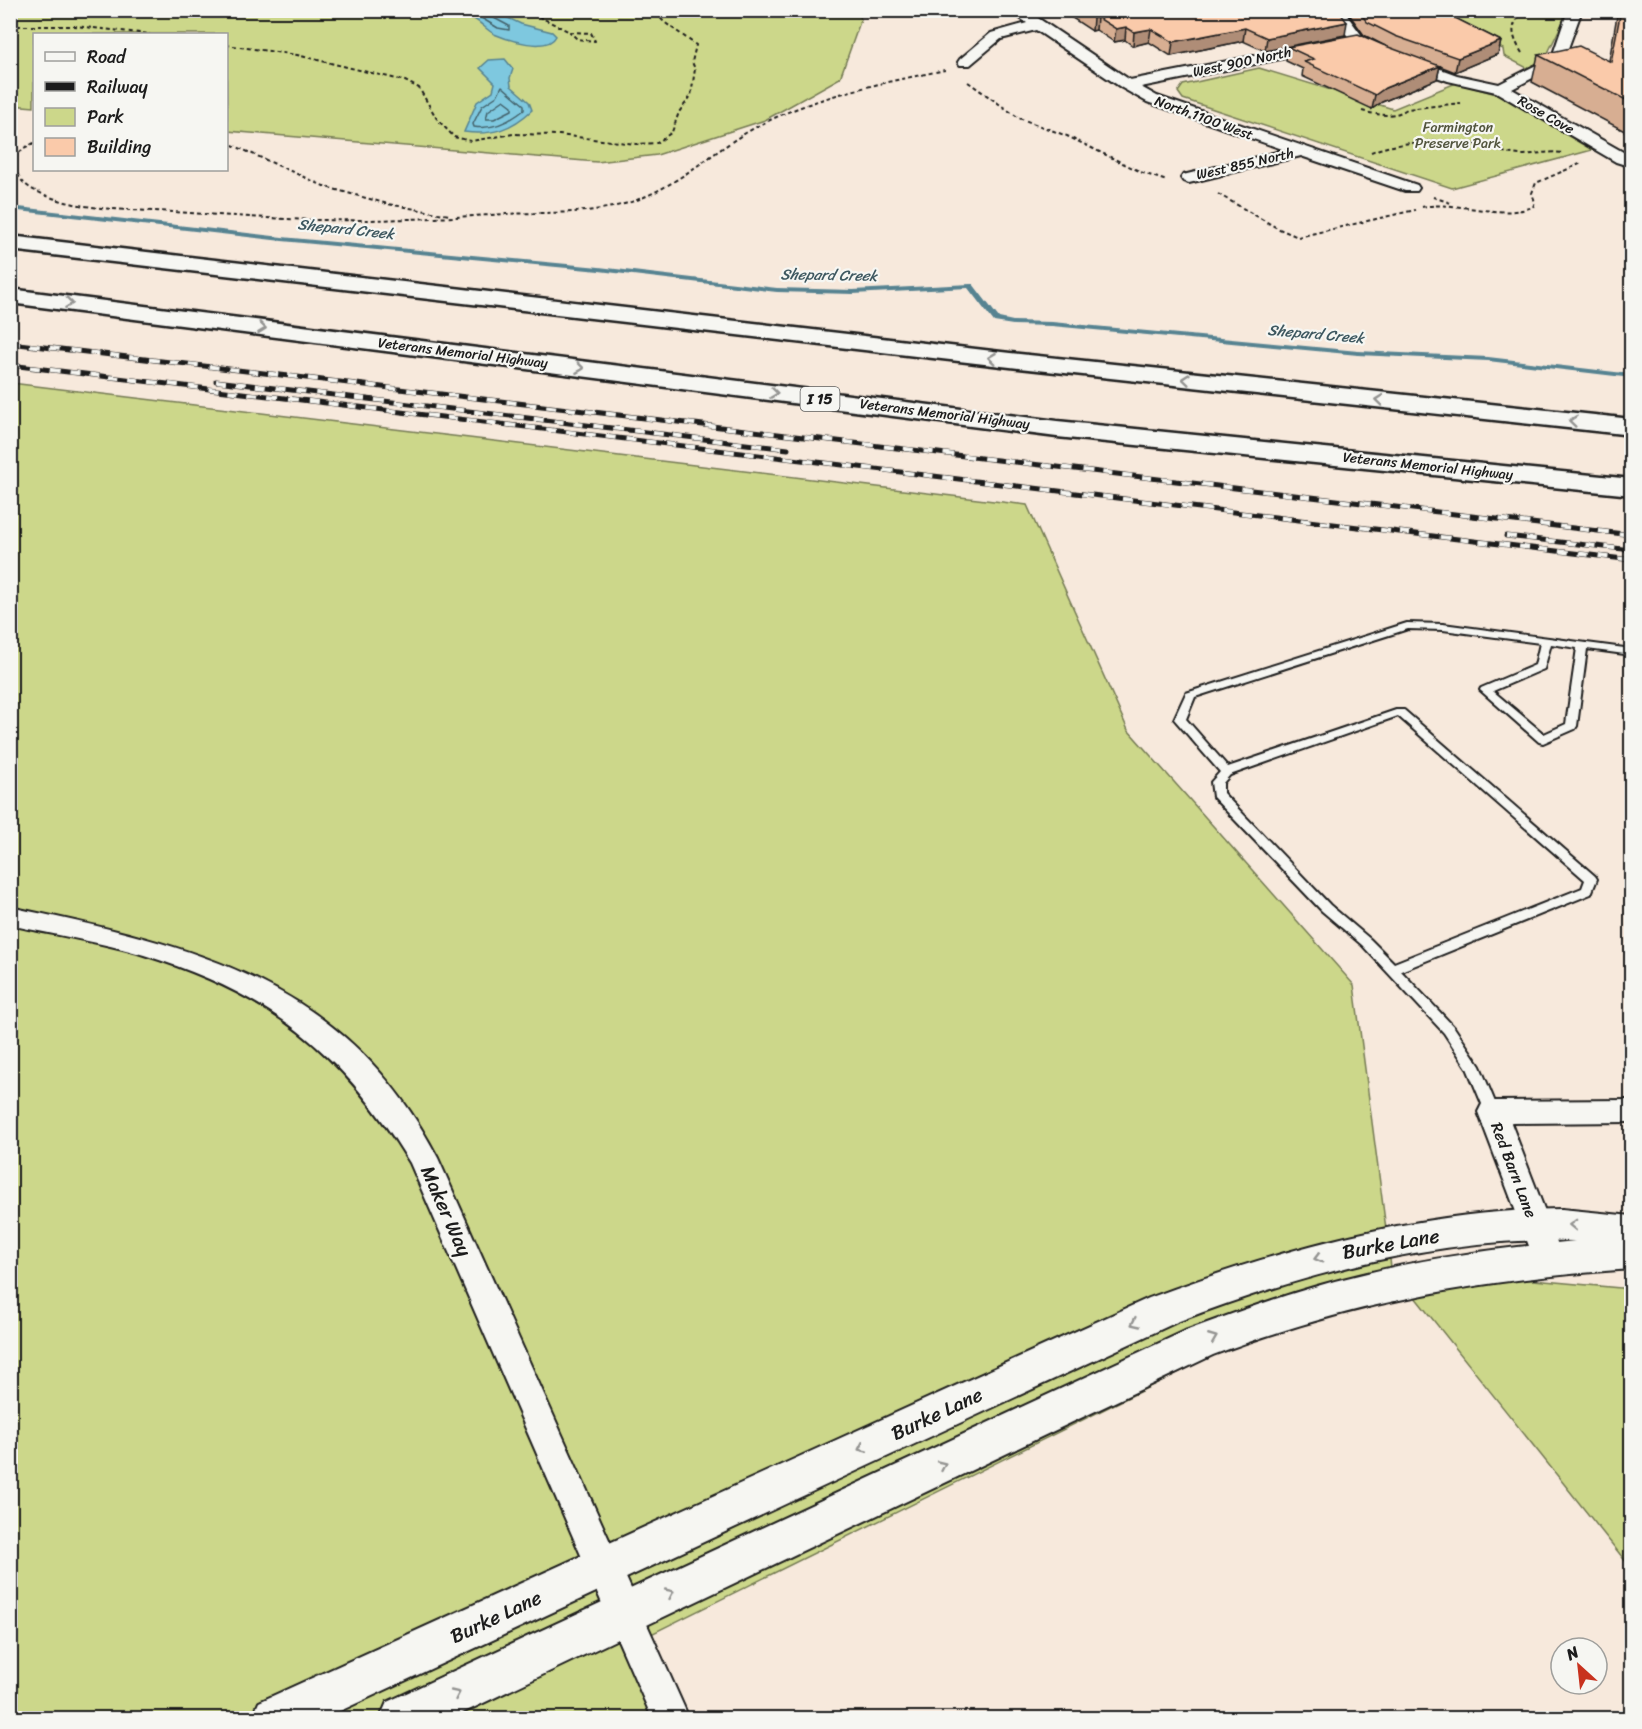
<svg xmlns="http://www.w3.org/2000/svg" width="1642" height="1729" viewBox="0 0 1642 1729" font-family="Sriracha,sans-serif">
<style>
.green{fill:#ccd78a;stroke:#747a53;stroke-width:1.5}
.water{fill:#7ec8df;stroke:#578391;stroke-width:1.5}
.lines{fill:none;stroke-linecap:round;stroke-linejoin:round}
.shore{stroke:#43616a;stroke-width:1.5}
.stream{fill:#578391;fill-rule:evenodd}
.service-casing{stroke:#1c1c1c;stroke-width:4}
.minor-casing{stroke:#1c1c1c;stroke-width:4}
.tertiary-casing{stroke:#1c1c1c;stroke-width:4}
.motorway-casing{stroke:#1c1c1c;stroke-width:5}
.path{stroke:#1c1c1c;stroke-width:2;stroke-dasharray:4 3;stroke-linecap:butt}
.service{fill:#f6f6f2;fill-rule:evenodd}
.minor{fill:#f6f6f2;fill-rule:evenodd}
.tertiary{fill:#f6f6f2;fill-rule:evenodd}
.motorway{fill:#f6f6f2;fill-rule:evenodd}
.rail-casing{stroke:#1c1c1c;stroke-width:5}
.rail{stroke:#f6f6f2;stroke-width:4;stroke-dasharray:10;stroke-linecap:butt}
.wall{fill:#d7ae92;stroke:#1c1c1c;stroke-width:1.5}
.shaded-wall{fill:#af8d77;stroke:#1c1c1c;stroke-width:1.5}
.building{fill:#facaaa;stroke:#1c1c1c;stroke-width:1.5}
.oneway{stroke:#949492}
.labels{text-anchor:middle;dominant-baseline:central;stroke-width:4.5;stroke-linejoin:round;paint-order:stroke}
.far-street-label{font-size:14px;fill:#1c1c1c;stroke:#f6f6f2}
.far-park-label{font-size:14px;fill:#51543d;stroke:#f6f6f2}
.far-water-label{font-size:15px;font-style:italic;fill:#3e5860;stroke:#f6f6f2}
.shield{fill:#f6f6f2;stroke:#5d5d5c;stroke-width:1.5}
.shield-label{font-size:15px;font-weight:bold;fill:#1c1c1c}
.street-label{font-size:16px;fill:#1c1c1c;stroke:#f6f6f2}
.near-street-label{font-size:20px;fill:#1c1c1c;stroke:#f6f6f2}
</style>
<rect width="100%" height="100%" fill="#f7e9dc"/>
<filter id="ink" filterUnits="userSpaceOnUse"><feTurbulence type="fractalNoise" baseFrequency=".0167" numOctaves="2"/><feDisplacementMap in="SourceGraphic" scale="12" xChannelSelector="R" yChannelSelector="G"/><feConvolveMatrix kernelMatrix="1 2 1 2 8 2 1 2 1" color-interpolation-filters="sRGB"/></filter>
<g filter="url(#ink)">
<g class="green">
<path d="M 857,10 L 861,19 L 840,78 L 765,120 L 657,155 L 597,162 L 227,131 L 226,34 L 34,34 L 34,107 L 11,105 L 10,11 Z"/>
<path d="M 1432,11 L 1568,11 L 1544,61 L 1527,68 L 1504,56 L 1503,49 L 1437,18 Z"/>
<path d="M 1259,68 L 1393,109 L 1456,83 L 1500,95 L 1592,150 L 1452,188 L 1183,99 L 1178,92 L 1183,85 Z"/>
<path d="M 11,383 L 1027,505 L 1128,730 L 1354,985 L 1391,1267 L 1631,1289 L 1631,1568 L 1391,1267 L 641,1639 L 678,1718 L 11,1718 Z"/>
</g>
<g class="water">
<path d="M 447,11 L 493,11 L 521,24 L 552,32 L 556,36 C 548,53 508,40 494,34 C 487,30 481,23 474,19 C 466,15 455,13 447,11 Z"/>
<path d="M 505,59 L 513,69 L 510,78 L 511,86 L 529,102 L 532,110 C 512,129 492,136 464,132 L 477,102 L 493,91 L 495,83 L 480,68 L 489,60 Z"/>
</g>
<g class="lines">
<g class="shore">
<path d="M 468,10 L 498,28 L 509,30 L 509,26 L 494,18 L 492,10"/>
<path d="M 502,86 L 524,105 L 524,110 C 509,122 493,130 474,127 L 473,124 L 482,106 L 497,96 Z"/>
<path d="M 504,100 L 512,106 L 512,110 L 494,119 L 486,119 L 488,111 Z"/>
</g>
<path class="stream" d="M 10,206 L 282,237 L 599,267 L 777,288 L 853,290 L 970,284 L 973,284 L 999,318 L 1013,321 L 1052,322 L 1358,351 L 1488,357 L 1632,374 L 1632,378 L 1488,361 L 1358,355 L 1052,326 L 1013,325 L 994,322 L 968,288 L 853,294 L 777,292 L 599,271 L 282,241 L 10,210 Z"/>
<g class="service-casing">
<path id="service" d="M 1407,623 L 1443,624 L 1632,649 L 1632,655 L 1587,649 L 1577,726 L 1575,729 L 1543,743 L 1539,742 L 1480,690 L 1481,688 L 1535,665 L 1540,643 L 1443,630 L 1408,629 L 1195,697 L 1186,719 L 1228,767 L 1396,710 L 1404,710 L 1595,876 L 1597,879 L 1591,894 L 1401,971 L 1454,1027 L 1480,1066 L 1499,1112 L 1497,1116 L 1492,1117 L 1487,1116 L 1467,1068 L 1444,1033 L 1362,945 L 1322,911 L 1213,797 L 1211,782 L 1220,772 L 1174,719 L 1186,693 ZM 1551,644 L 1577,648 L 1566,724 L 1544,734 L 1493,691 L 1544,669 ZM 1398,716 L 1585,880 L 1582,888 L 1394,963 L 1370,939 L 1330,905 L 1223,793 L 1223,783 L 1230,775 Z"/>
</g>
<g class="minor-casing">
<g id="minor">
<path d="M 1009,10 L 1026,10 L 1130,80 L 1320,43 L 1325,44 L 1327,47 L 1320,51 L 1141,87 L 1157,96 L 1417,185 L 1419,188 L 1417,191 L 1405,191 L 1301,156 L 1189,183 L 1183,181 L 1181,178 L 1183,175 L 1285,150 L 1147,102 L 1122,88 L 1036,30 L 1001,39 L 970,65 L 960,65 L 958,62 L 960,59 L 991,33 L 1027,23 Z"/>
<path d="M 1328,10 L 1343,10 L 1363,37 L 1391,51 L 1457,75 L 1499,84 L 1552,57 L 1568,10 L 1582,10 L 1563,62 L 1512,89 L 1632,157 L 1632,167 L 1616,162 L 1496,92 L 1448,81 L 1381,57 L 1353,43 Z"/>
<path d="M 10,907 C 191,945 345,979 438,1158 L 689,1718 L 652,1718 L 410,1163 C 342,1051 270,994 144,955 C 101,942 55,935 10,925 Z"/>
<path d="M 1632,1100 L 1632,1122 L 1511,1123 L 1563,1258 L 1559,1267 L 1548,1271 L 1537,1267 L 1478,1112 L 1482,1104 L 1492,1101 Z"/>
</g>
</g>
<g class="tertiary-casing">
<path id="tertiary" d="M 1562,1209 L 1632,1216 L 1632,1269 C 1483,1279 1353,1302 1213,1355 L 452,1718 L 380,1718 L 387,1702 L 1185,1331 C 1242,1310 1299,1289 1359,1275 C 1430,1257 1503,1248 1575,1241 C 1444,1235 1299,1275 1177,1322 L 325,1718 L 252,1718 L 259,1702 L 1149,1298 C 1281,1249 1420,1210 1562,1209 Z"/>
</g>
<g class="motorway-casing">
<g id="motorway">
<path d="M 10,236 L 1010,353 L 1632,419 L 1632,435 L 1010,367 L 10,250 Z"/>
<path d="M 10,289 L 1057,421 L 1632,479 L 1632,495 L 1057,437 L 10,303 Z"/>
</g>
</g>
<g class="path">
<path d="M 526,10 L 570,32"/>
<path d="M 10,26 L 75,26 L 150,34"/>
<path d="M 570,32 L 591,33 L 595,41 L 577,39 Z"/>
<path d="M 226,45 L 297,55 L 405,81 L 419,88 L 437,119 L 454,137 L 471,141 L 513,134 L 559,135 L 636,144 L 657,143 L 672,132 L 679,112 L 691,96 L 695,69 L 692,62 L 696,45 L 664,22 L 653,10"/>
<path d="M 1522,53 C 1511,35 1509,25 1525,10"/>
<path d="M 968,82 L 1019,118 L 1067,136 L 1143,173 L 1167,181"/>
<path d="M 1362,111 C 1377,115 1394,118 1407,109 L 1461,103"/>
<path d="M 226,142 L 326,187 L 388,204 L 449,215"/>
<path d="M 34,143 L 24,148 L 14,158 C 14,174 23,186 38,192 C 80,212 129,209 174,212 C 222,215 270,219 317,220 C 380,221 443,218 506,214 C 545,212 586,215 624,204 C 676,190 713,149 760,125 C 818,95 882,83 945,70"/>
<path d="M 1371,152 C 1396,142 1441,139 1468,143 C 1486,145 1505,155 1522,155 C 1537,154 1549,151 1564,153"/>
<path d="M 1218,194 L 1277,228 L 1298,237 L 1415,210"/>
<path d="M 1433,197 L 1451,203"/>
<path d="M 1422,207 C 1460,200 1496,220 1533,207 L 1535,202 L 1532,193 L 1536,183 L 1582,163"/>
</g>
<use href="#service" class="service"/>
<use href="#minor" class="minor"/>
<use href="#tertiary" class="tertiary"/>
<use href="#motorway" class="motorway"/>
<g class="rail-casing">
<g id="rail">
<path d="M 10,343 L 1632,535"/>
<path d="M 10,365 L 1632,560"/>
<path d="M 216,381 L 788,449"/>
<path d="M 1506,536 L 1632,550"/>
</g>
</g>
<use href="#rail" class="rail"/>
</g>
<g class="wall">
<path d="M 1060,10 L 1338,10 L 1345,35 L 1265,51 L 1243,41 L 1171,56 L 1149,42 L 1133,46 L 1125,40 L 1114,42 L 1096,30 L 1092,31 Z"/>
<path d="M 1346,10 L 1443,10 L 1445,13 L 1501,41 L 1498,54 L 1455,72 L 1440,66 L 1437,79 L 1382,102 L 1372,109 L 1302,76 L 1303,69 L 1286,61 L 1288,47 L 1383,45 L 1389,48 L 1364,35 Z"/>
<path d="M 1618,10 L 1632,10 L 1632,135 L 1532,82 L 1538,55 L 1609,61 Z"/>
</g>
<g class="shaded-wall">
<path d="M 1097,17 L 1096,30 L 1092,31 L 1093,18 Z"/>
<path d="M 1347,22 L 1345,35 L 1265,51 L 1267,38 Z"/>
<path d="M 1126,27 L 1125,40 L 1114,42 L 1116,29 Z"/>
<path d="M 1245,28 L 1243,41 L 1171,56 L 1173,42 Z"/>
<path d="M 1151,29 L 1149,42 L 1133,46 L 1134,32 Z"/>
<path d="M 1501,41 L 1498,54 L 1455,72 L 1458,58 Z"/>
<path d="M 1440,66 L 1437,79 L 1382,102 L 1372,109 L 1375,95 L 1385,88 Z"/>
</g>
<g class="building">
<path d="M 1082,10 L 1338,10 L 1347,22 L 1267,38 L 1245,28 L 1173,42 L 1151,29 L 1134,32 L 1126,27 L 1116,29 L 1097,17 L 1093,18 Z"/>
<path d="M 1358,10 L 1443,10 L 1445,13 L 1501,41 L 1458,58 L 1395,36 L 1367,22 Z"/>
<path d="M 1621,10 L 1632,10 L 1632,103 L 1538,55 L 1579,46 L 1611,62 Z"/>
<path d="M 1358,34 L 1383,45 L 1440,66 L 1385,88 L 1375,95 L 1304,62 L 1314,59 L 1288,47 Z"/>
</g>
<defs><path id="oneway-chevron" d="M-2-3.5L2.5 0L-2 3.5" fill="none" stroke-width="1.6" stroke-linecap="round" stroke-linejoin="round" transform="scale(1.5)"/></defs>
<g class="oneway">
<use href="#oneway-chevron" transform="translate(69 303) rotate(7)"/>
<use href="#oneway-chevron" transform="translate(262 328) rotate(7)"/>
<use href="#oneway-chevron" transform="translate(992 358) rotate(-173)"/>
<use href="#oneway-chevron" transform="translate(580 368) rotate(7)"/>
<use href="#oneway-chevron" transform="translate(1186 379) rotate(-174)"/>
<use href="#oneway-chevron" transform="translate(774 393) rotate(7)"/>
<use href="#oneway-chevron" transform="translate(1379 400) rotate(-174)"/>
<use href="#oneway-chevron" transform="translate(1573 421) rotate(-174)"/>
<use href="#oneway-chevron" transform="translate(1573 1225) rotate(-178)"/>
<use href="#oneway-chevron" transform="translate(1318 1258) rotate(165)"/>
<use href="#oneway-chevron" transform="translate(1135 1323) rotate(155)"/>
<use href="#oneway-chevron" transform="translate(1213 1338) rotate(-22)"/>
<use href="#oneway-chevron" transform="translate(862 1448) rotate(155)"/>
<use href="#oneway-chevron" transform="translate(942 1465) rotate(-25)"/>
<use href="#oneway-chevron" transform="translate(670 1593) rotate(-25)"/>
<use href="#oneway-chevron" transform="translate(456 1694) rotate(-25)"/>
</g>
</g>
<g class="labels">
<g class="far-street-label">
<text transform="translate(1242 62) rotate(-12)">West 900 North</text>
<text transform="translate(1546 115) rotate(30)">Rose Cove</text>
<text transform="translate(1204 118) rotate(20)">North 1100 West</text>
<text transform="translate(1245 164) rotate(-13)">West 855 North</text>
<text transform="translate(463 353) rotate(7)">Veterans Memorial Highway</text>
<text transform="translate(945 414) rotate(7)">Veterans Memorial Highway</text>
<text transform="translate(1428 466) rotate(6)">Veterans Memorial Highway</text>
</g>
<g class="far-park-label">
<text x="1458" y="127">Farmington<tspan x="1458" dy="16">Preserve Park</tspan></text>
</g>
<g class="far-water-label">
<text transform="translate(346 229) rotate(6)">Shepard Creek</text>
<text transform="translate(829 275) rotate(1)">Shepard Creek</text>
<text transform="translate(1316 334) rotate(5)">Shepard Creek</text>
</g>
<rect class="shield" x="800.5" y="387" width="39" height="24" rx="4.5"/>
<g class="shield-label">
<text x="820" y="399">I 15</text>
</g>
<g class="street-label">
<text transform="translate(1514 1170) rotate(69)">Red Barn Lane</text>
</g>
<g class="near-street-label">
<text transform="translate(446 1211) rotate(66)">Maker Way</text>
<text transform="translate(1391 1244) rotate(-10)">Burke Lane</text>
<text transform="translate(937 1414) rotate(-25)">Burke Lane</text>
<text transform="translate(496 1617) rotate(-25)">Burke Lane</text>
</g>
</g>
<rect width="1642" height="1729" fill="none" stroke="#f6f6f2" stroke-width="36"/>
<rect x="18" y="18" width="1606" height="1693" fill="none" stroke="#1c1c1c" stroke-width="2" filter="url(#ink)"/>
<rect x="33" y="33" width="195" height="138" fill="#f6f6f2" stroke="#9f9f9c" stroke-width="1.5"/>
<rect x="45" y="52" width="30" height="9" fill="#f6f6f2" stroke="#9f9f9c" stroke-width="1.5"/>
<text x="87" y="63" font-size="18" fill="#1c1c1c">Road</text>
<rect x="45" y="82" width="30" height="9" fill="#1c1c1c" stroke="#9f9f9c" stroke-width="1.5"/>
<text x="87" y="93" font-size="18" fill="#1c1c1c">Railway</text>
<rect x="45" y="108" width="30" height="18" fill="#ccd78a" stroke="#9f9f9c" stroke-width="1.5"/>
<text x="87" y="123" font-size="18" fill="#1c1c1c">Park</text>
<rect x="45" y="138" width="30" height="18" fill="#facaaa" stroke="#9f9f9c" stroke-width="1.5"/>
<text x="87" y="153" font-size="18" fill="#1c1c1c">Building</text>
<g transform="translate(1579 1666) rotate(333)"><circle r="28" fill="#f6f6f2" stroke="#9f9f9c" stroke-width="1.5"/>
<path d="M0-4.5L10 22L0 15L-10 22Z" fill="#c8321e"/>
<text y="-9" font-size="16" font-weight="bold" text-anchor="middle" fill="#1c1c1c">N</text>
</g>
</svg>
